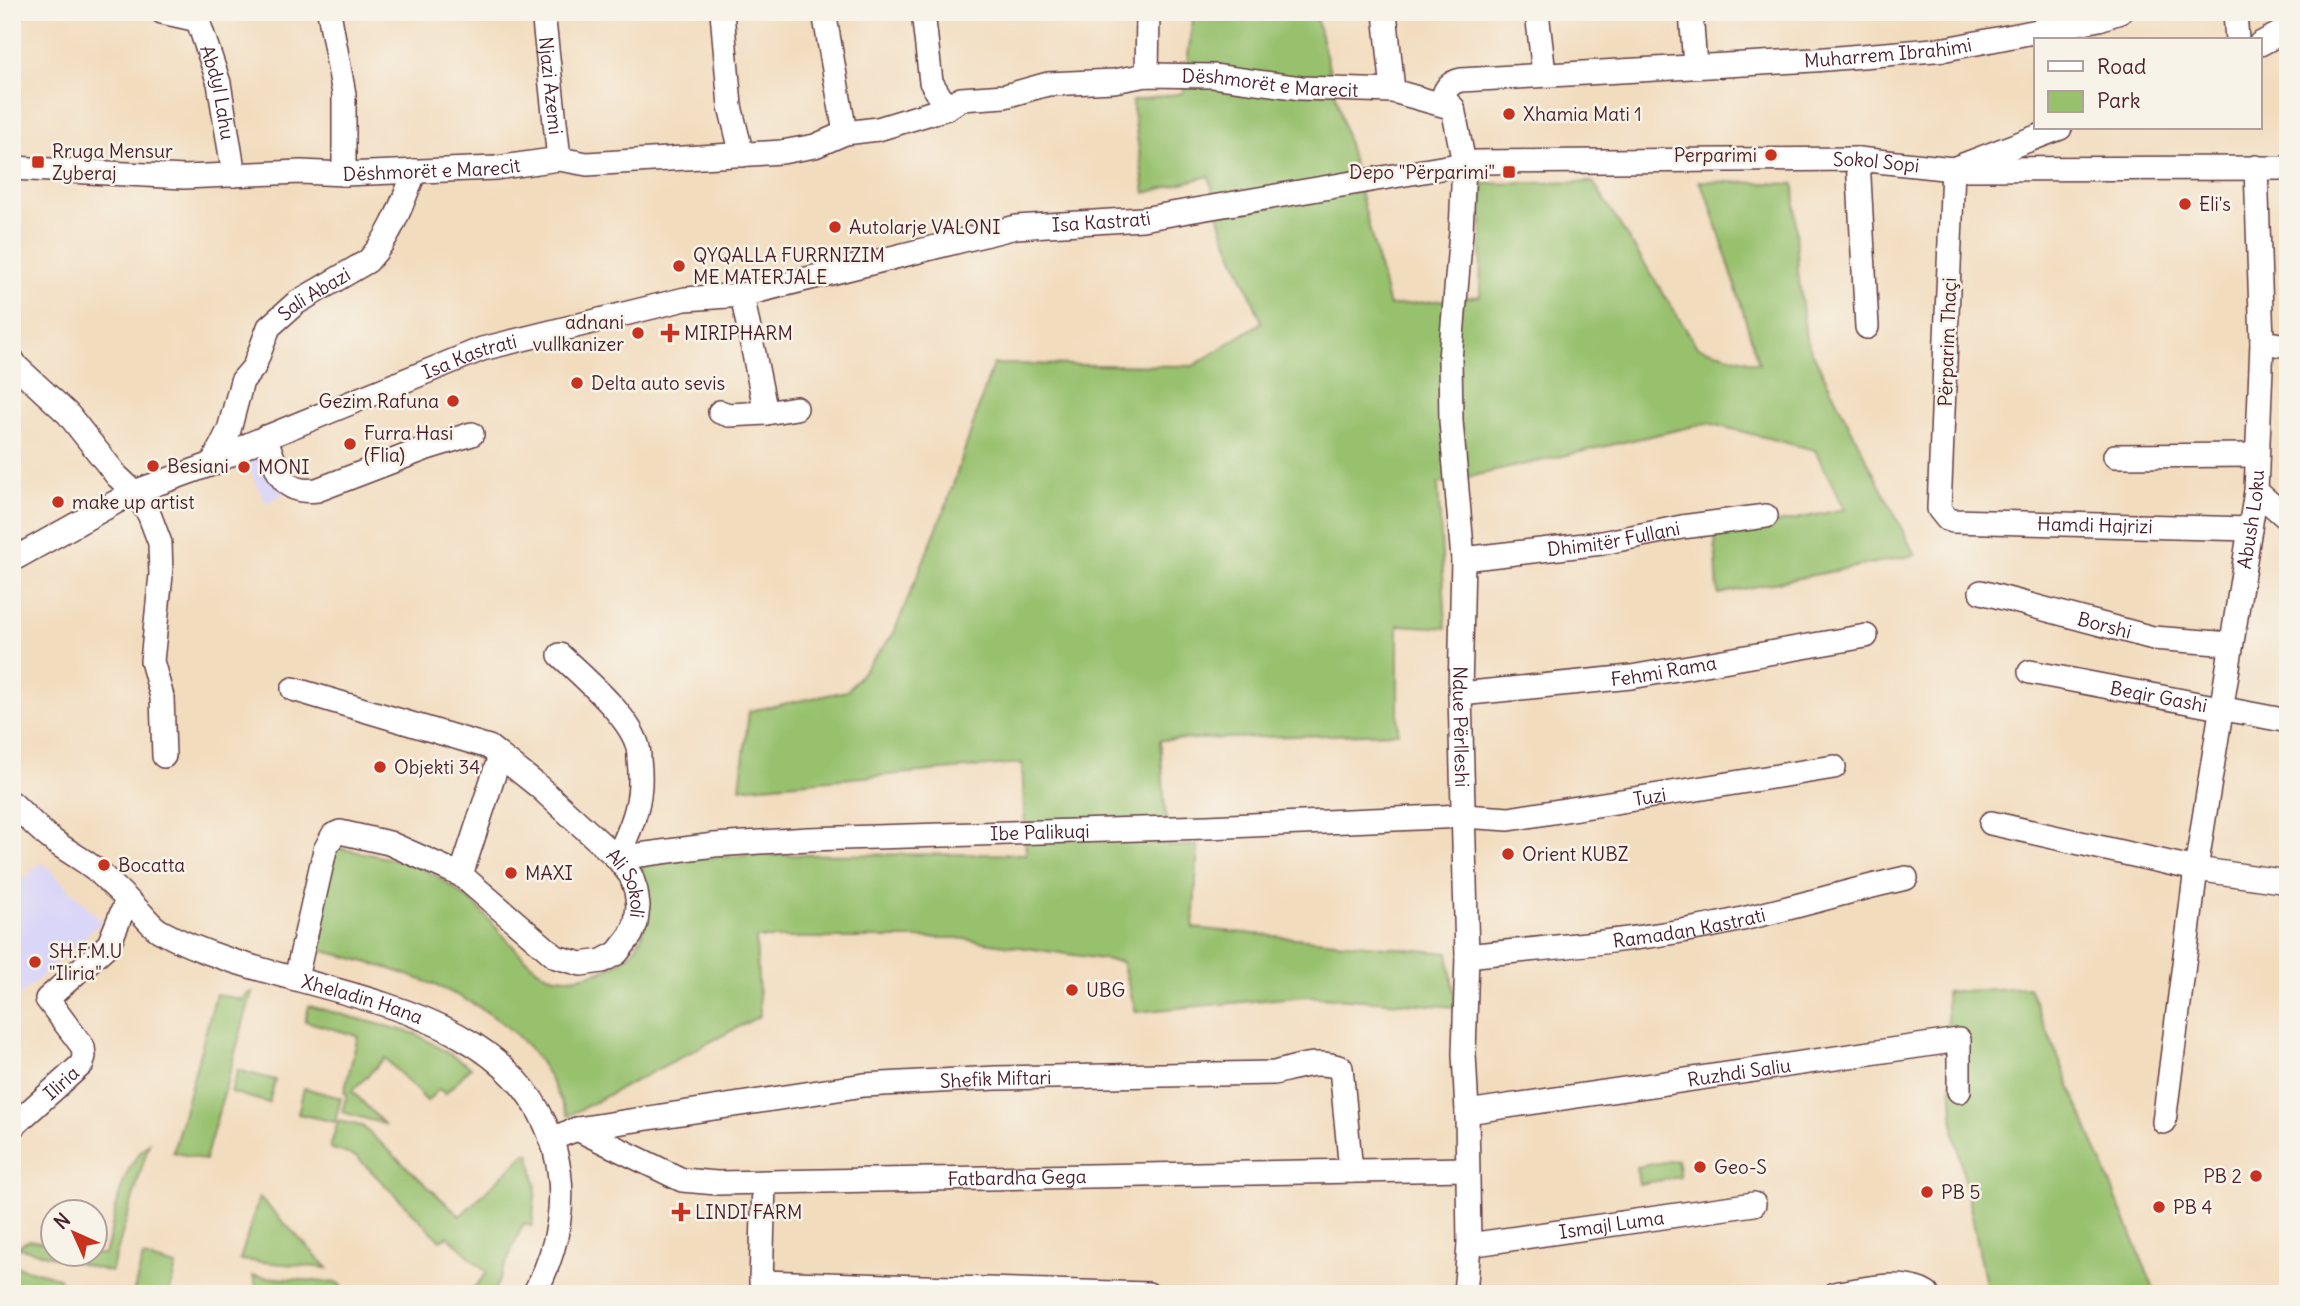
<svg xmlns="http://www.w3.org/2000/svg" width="2300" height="1306" viewBox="0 0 2300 1306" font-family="Delius,sans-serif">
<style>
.built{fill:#dad6f7}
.green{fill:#98c16e;stroke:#71704c;stroke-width:2}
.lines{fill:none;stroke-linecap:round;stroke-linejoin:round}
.minor-casing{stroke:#633b41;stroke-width:26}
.minor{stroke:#fff;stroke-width:23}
.poi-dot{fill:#c8321e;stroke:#f7f3e8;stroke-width:2.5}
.labels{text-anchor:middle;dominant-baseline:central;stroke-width:5;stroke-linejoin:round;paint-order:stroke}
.street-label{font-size:19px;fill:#4a1f2b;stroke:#f7f3e8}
.poi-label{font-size:19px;fill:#4a1f2b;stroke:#f7f3e8;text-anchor:start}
</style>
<rect width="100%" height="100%" fill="#f7f3e8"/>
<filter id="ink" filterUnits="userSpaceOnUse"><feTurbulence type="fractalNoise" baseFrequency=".0143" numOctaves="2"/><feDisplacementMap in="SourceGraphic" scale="14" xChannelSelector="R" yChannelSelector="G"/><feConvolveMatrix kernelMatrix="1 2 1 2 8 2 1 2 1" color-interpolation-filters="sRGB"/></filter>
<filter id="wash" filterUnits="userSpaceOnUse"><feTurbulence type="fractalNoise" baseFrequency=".00686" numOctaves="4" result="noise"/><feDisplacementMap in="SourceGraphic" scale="28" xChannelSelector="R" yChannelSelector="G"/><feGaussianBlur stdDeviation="1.57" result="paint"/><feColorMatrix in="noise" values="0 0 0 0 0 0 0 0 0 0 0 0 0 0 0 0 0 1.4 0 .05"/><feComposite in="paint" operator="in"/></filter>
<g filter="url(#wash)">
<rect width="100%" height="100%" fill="#f2dcbe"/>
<g class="built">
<path d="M 266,449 L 287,492 L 266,503 L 244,459 Z"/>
<path d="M 42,862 L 102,921 L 12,1003 L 12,889 Z"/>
</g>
<g class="green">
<path d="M 1194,12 L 1315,12 L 1389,306 L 1480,296 L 1483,184 L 1593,182 L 1697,347 L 1759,364 L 1710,203 L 1699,181 L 1794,184 L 1798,271 L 1806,340 L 1915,555 L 1718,594 L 1715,536 L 1845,509 L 1815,450 L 1708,423 L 1438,484 L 1446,628 L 1398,625 L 1398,733 L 1160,740 L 1168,846 L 1198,846 L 1193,928 L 1448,953 L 1456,1007 L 1306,996 L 1136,1012 L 1122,962 L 957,938 L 756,938 L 760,1016 L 568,1116 C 559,1097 550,1076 538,1059 C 489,992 387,966 311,948 L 329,846 C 366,855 409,858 441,879 C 452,887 465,896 475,905 C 493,922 527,967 548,975 C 563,980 580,978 595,973 C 656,955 647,914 641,862 L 751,855 L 1026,854 L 1022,763 L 740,788 L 749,711 L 847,691 L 893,635 L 946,506 L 993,364 L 1193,366 L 1262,322 L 1223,231 L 1209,176 L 1145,193 L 1132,101 L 1183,93 Z"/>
<path d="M 2029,987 L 2156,1294 L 1988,1294 L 1954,1129 L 1946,992 Z"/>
<path d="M 252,992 L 205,1160 L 173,1152 L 216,994 L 243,1000 L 247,994 Z"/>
<path d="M 309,1006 L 416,1034 L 471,1067 L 445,1094 L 439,1089 L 427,1101 L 385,1058 L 352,1091 L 384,1124 L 342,1112 L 347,1094 L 344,1093 L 358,1036 L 305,1021 Z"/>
<path d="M 238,1070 L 275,1080 L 269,1103 L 231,1092 Z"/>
<path d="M 304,1088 L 341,1098 L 335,1122 L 298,1114 Z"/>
<path d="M 338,1121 L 362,1126 L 460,1216 L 526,1153 L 530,1154 L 536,1187 L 532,1226 L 523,1224 L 493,1294 L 468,1294 L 487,1273 L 448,1236 L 440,1240 L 357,1157 L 330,1148 Z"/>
<path d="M 149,1143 L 111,1272 L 16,1247 L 29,1240 L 52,1244 L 52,1254 L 105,1254 C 117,1215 117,1171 149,1143 Z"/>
<path d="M 1677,1160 L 1680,1177 L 1639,1184 L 1636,1167 Z"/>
<path d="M 259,1197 L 328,1268 L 240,1260 Z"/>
<path d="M 143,1257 L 176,1266 L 169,1294 L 133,1294 Z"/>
<path d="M 12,1265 L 59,1278 L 60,1282 L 100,1294 L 12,1294 Z"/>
<path d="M 253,1276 L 338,1283 L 351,1294 L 259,1294 Z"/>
</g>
</g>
<g filter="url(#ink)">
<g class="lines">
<g class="minor-casing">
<g id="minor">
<path d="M 162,12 L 198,20"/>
<path id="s1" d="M 195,12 L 219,83 L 234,175"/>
<path d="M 329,12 L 344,94 L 344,174"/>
<path id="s2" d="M 543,12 L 559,159"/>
<path d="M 722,12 L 730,106 L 742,155"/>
<path d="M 824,12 L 845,133"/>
<path d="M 923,12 L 931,82 L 947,108"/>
<path d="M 1385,12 L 1393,91"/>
<path d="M 1537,12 L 1544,74"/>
<path d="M 1691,12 L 1695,66"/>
<path d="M 2235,12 L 2237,40"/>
<path d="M 2260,44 L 2288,29"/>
<path d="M 1147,75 L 1148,12"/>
<path id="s3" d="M 1453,108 L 1464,163 L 1461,232 L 1450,359 L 1451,421 L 1463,559 L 1460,694 L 1467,956 L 1464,1054 L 1467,1112 L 1469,1245 L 1465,1294"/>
<path id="s4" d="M 1453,108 L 1443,98 C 1445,88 1451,82 1461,80 L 1814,60 L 1946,49 L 2099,19 L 2120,12"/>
<path id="s5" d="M 2060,128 L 1953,169 L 1939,509 L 1947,519 L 1953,521 L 2250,529"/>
<path d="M 1858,159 L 1867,327"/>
<path id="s6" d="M 12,168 L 184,177 L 301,172 L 344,174 L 496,168 L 559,159 L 587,164 L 782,152 L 815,146 L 845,133 L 878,129 L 947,108 L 961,99 L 1005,96 L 1048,84 L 1114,81 L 1147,75 L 1213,76 L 1301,88 L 1393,91 L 1453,108"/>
<path d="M 742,295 L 766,413 L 796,408"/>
<path d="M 2262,342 L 2288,346"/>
<path d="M 12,359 L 16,366 L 68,414 L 117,476 L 134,492 L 149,514 L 160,543 L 161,575 L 152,661 L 162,697 L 164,756"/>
<path d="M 720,412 L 729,415 L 766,413"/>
<path d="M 265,437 C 278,467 278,495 317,490 L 427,448 L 472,434"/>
<path d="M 2115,456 L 2257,455"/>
<path id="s7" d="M 212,464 L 229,430 L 242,381 L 254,367 L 269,327 L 296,303 L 368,261 C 392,235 402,203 415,171"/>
<path d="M 2256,491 L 2288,519"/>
<path id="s8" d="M 1463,559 L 1602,543 L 1682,527 L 1766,516"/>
<path id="s9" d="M 12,560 L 134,492 L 212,464 L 250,444 L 482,349 L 685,299 L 742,295 L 1016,227 L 1142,219 L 1476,162 L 1858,159 L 1953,169 L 2288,168"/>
<path id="s10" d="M 1981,592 L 2153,638 L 2231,644"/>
<path d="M 560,655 C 583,677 627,714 637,744 C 639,749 639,755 639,760 C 644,799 633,824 617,858"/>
<path id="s11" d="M 2030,672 L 2288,721"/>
<path id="s12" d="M 293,689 L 489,747 L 538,786 L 617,858 L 631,876 L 636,891 L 638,906 L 636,923 L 631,935 L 617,953 L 602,961 L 581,964 L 556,957 L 461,875 L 389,843 L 340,832 L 333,835 L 325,850 L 296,978"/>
<path id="s13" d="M 1460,694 L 1631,677 L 1866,636"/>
<path id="s14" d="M 12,803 C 25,815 37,828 51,839 C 65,850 81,858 95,869 C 111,883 126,898 141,913 C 147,919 153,927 160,931 C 285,1000 510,987 555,1151 C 568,1199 558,1250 534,1294"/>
<path d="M 1991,823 L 2196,869 L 2288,882"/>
<path id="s15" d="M 617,858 L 714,845 L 808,839 L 1207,827 L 1463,816 L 1509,819 L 1834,767"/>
<path d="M 461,875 L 500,756"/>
<path id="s16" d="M 1467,956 C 1545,948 1622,942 1699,928 C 1769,916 1837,893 1906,878"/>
<path id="s17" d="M 1467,1112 L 1959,1040 L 1959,1091"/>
<path id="s18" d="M 2164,1122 L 2196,869 L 2256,491 L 2262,342 L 2256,167"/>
<path id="s19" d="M 12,1127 L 82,1064 L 84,1056 L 83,1047 L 47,999 L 109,944 L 127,900"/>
<path id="s20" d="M 577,1129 L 682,1180 L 717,1183 L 1467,1169"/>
<path id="s21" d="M 551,1139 L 577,1129 L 864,1085 L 996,1078 L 1274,1073 C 1298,1067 1318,1059 1341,1068 L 1351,1171"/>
<path d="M 764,1184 L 761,1282 L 1148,1294"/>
<path id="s22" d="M 1469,1245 L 1754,1204"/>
<path d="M 1835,1294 C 1862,1289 1904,1279 1927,1294"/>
</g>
</g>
<use href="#minor" class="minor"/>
</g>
</g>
<g class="poi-dot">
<circle cx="1509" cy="114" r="7"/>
<circle cx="1771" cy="155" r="7"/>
<rect x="31" y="155" width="14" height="14" rx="3.5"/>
<rect x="1502" y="165" width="14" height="14" rx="3.5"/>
<circle cx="2185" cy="204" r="7"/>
<circle cx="835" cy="227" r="7"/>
<circle cx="679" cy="266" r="7"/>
<circle cx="638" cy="333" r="7"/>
<path d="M666.5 322.5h7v7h7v7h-7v7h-7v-7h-7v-7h7z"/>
<circle cx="577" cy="383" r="7"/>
<circle cx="453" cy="401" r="7"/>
<circle cx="350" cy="444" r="7"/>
<circle cx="153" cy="466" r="7"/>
<circle cx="244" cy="467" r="7"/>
<circle cx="58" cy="502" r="7"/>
<circle cx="380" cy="767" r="7"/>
<circle cx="1508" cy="854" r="7"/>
<circle cx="104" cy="865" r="7"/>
<circle cx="511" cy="873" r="7"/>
<circle cx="35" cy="962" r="7"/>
<circle cx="1072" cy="990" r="7"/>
<circle cx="1700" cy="1167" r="7"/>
<circle cx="2256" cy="1176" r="7"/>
<circle cx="1927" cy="1192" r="7"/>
<circle cx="2159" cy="1207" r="7"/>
<path d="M677.5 1201.5h7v7h7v7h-7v7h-7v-7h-7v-7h7z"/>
</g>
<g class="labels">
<g class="street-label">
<text stroke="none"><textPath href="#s4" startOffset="469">Muharrem Ibrahimi</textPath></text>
<text stroke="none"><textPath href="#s6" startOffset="1272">Dëshmorët e Marecit</textPath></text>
<text stroke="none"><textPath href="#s2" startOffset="74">Njazi Azemi</textPath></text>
<text stroke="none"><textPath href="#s1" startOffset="84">Abdyl Lahu</textPath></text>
<text stroke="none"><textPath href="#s9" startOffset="1930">Sokol Sopi</textPath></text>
<text stroke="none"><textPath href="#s6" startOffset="420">Dëshmorët e Marecit</textPath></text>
<text stroke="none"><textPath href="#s9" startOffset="1150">Isa Kastrati</textPath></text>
<text stroke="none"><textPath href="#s7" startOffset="206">Sali Abazi</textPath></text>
<text transform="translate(1947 342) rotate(-88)">Përparim Thaçi</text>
<text stroke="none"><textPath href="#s9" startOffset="502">Isa Kastrati</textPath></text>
<text stroke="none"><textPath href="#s18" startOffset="609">Abush Loku</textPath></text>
<text stroke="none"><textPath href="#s5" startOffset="616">Hamdi Hajrizi</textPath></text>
<text stroke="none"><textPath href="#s8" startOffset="152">Dhimitër Fullani</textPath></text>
<text stroke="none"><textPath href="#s10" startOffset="128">Borshi</textPath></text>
<text stroke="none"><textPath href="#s13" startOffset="205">Fehmi Rama</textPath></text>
<text stroke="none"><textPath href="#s11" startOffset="131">Beqir Gashi</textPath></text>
<text stroke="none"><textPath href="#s3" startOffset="621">Ndue Përlleshi</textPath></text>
<text stroke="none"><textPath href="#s15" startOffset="1036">Tuzi</textPath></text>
<text stroke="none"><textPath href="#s15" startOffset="424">Ibe Palikuqi</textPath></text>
<text stroke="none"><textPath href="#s12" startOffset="402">Ali Sokoli</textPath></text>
<text stroke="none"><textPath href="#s16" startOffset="224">Ramadan Kastrati</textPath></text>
<text stroke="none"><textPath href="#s14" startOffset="410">Xheladin Hana</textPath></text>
<text stroke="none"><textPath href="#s17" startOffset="275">Ruzhdi Saliu</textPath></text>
<text stroke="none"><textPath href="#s21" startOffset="450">Shefik Miftari</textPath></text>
<text stroke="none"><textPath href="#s19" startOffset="66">Iliria</textPath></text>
<text stroke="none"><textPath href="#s20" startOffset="452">Fatbardha Gega</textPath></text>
<text stroke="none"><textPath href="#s22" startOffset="144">Ismajl Luma</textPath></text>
</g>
<g class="poi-label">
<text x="1523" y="114">Xhamia Mati 1</text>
<text x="52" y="151">Rruga Mensur<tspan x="52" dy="22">Zyberaj</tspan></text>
<text x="1757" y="155" text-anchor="end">Perparimi</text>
<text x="1495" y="172" text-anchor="end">Depo "Përparimi"</text>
<text x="2199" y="204">Eli's</text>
<text x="849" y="227">Autolarje VALONI</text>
<text x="693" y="255">QYQALLA FURRNIZIM<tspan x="693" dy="22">ME MATERJALE</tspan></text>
<text x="624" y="322" text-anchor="end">adnani<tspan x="624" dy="22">vullkanizer</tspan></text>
<text x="684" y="333">MIRIPHARM</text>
<text x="591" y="383">Delta auto sevis</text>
<text x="439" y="401" text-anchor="end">Gezim Rafuna</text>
<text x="364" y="433">Furra Hasi<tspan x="364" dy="22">(Flia)</tspan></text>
<text x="167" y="466">Besiani</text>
<text x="258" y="467">MONI</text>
<text x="72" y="502">make up artist</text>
<text x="394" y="767">Objekti 34</text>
<text x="1522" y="854">Orient KUBZ</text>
<text x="118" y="865">Bocatta</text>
<text x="525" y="873">MAXI</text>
<text x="49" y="951">SH.F.M.U<tspan x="49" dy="22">"Iliria"</tspan></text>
<text x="1086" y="990">UBG</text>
<text x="1714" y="1167">Geo-S</text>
<text x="2242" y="1176" text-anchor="end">PB 2</text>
<text x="1941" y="1192">PB 5</text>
<text x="2173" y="1207">PB 4</text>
<text x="695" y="1212">LINDI FARM</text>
</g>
</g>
<rect width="2300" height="1306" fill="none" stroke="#f7f3e8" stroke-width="42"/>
<rect x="2034" y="38" width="228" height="91" fill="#f7f3e8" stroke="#b29e9c" stroke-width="2"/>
<rect x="2048" y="61" width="35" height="10" fill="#ffffff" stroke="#b29e9c" stroke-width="2"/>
<text x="2097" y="74" font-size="21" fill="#4a1f2b">Road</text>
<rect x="2048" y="91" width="35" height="21" fill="#98c16e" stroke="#b29e9c" stroke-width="2"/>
<text x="2097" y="108" font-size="21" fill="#4a1f2b">Park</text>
<g transform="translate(74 1233) rotate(315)"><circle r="33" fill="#f7f3e8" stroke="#b29e9c" stroke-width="2"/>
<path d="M0-5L12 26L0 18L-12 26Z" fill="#c8321e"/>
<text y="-10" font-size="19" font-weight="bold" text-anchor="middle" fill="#4a1f2b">N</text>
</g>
</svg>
